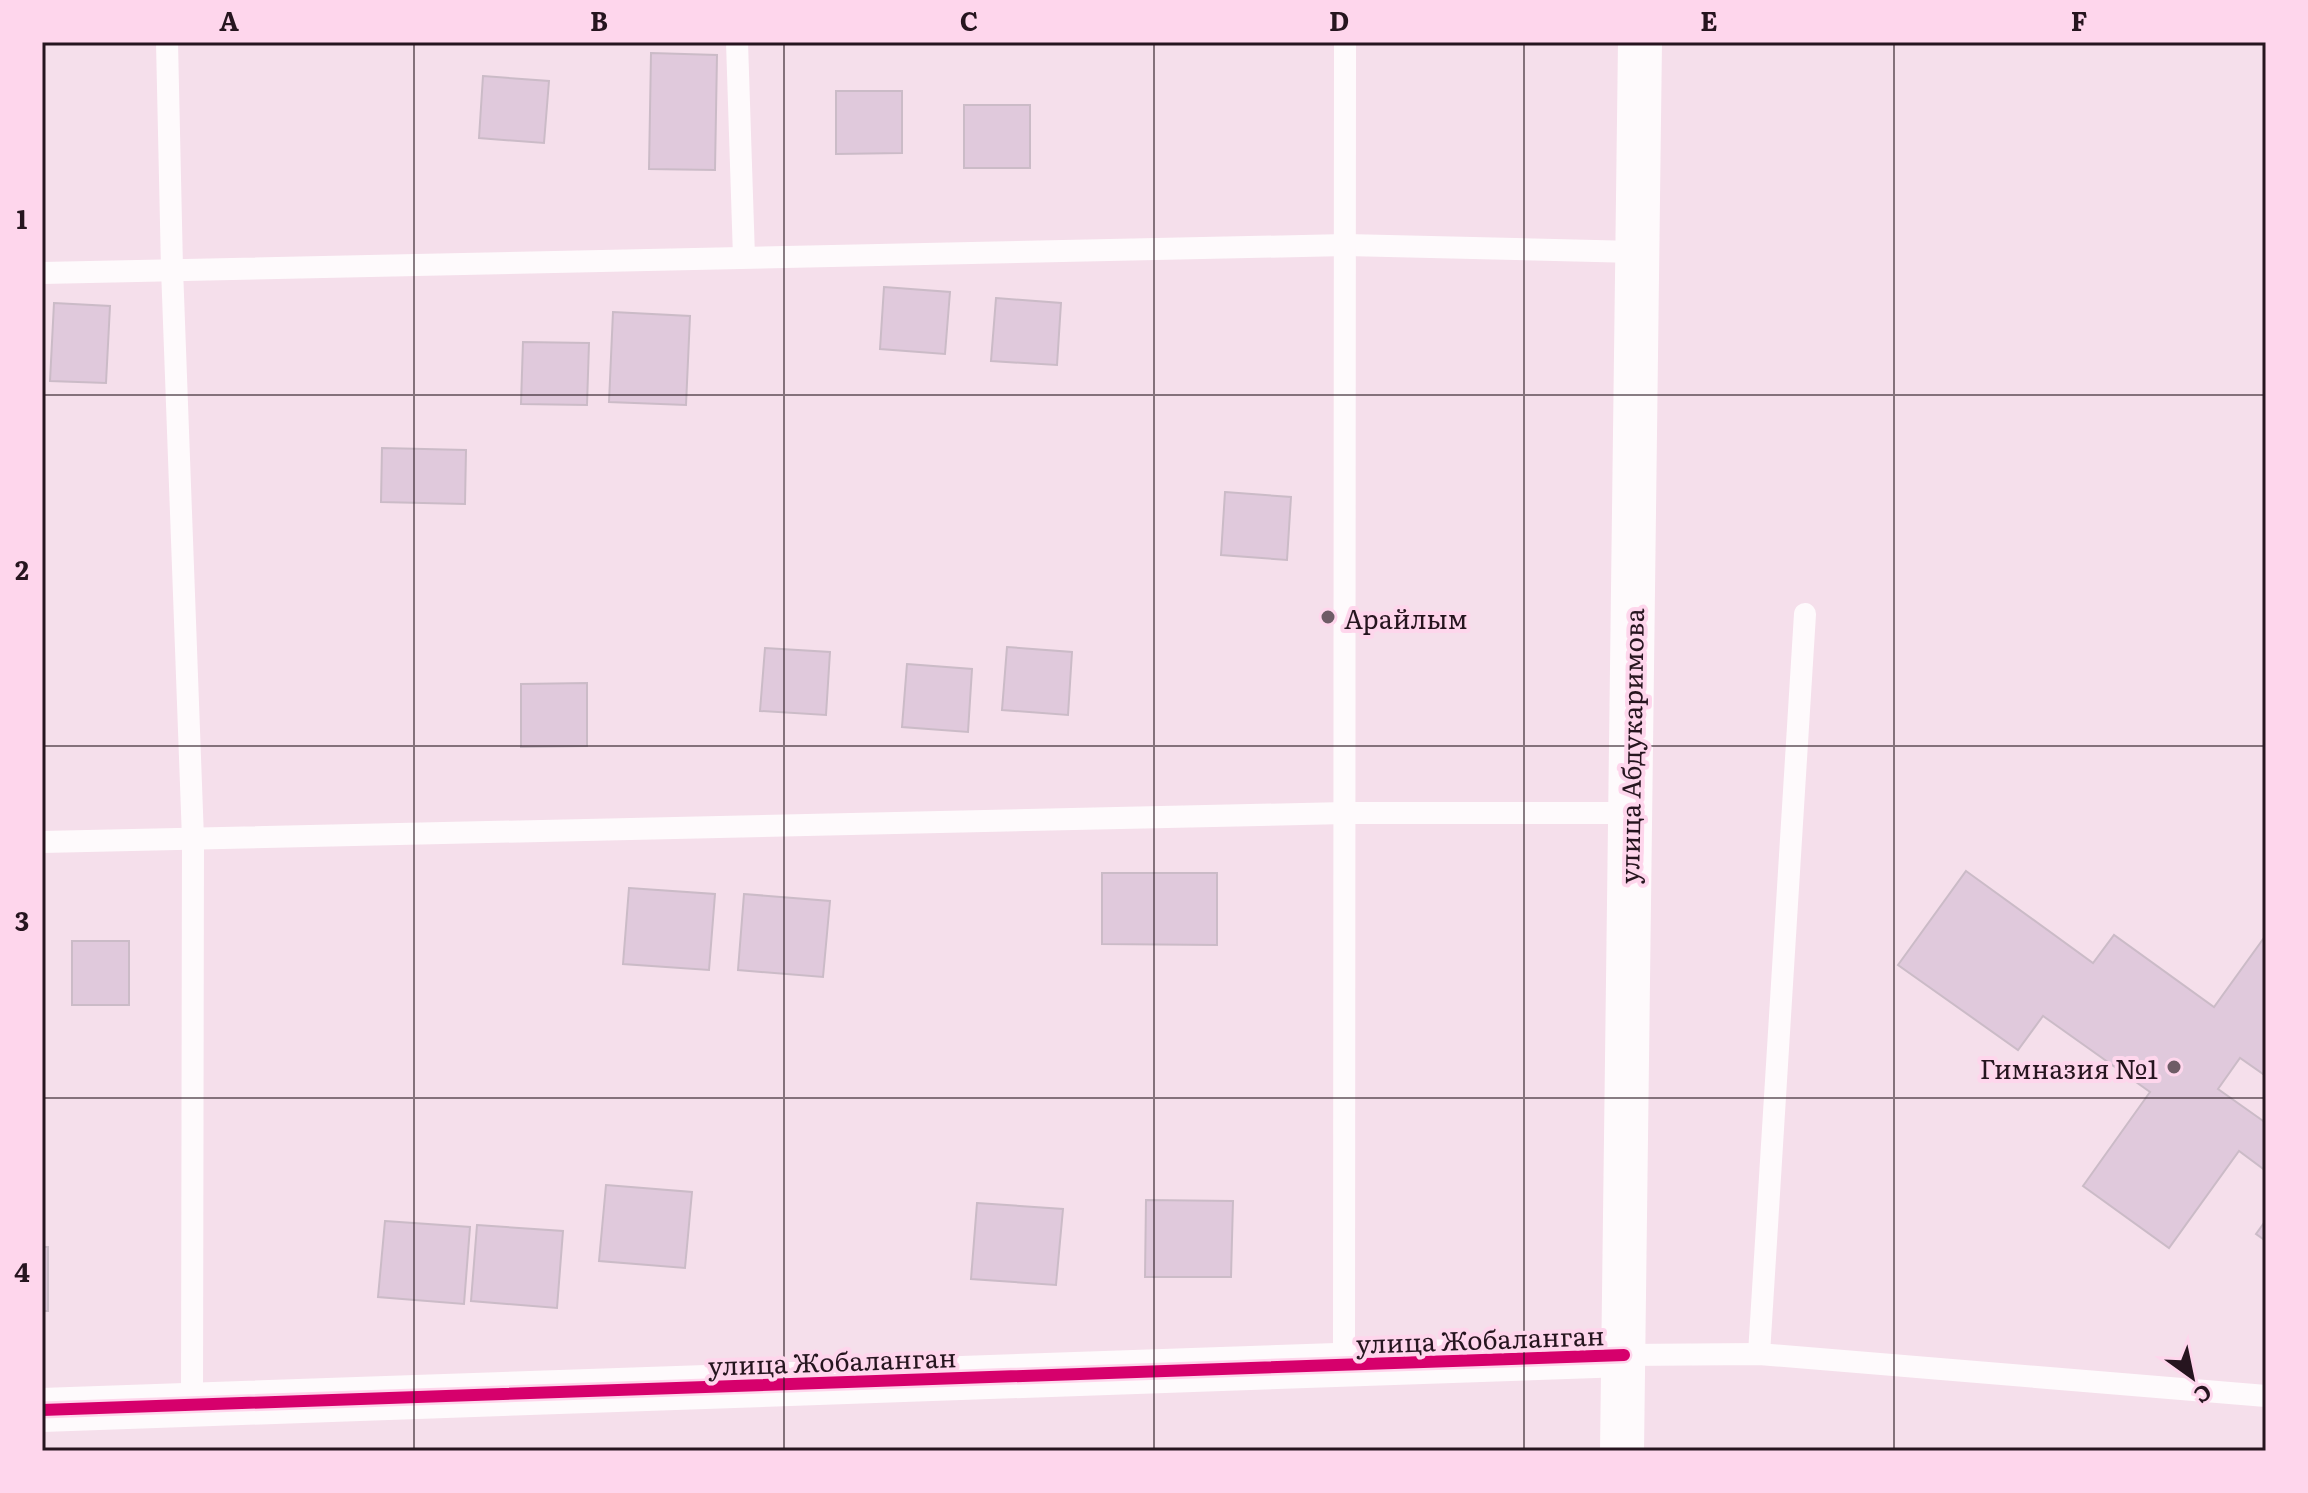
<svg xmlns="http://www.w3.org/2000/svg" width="2308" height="1493" viewBox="0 0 2308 1493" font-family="Literata,serif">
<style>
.building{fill:#e0c9dc;stroke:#cbbbc7;stroke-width:2}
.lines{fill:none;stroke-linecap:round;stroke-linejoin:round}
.service{stroke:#fefafc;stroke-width:22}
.minor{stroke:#fefafc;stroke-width:44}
.secondary{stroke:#fefafc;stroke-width:44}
.cycleway-casing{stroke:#fed6ec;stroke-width:17}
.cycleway{stroke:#d6006c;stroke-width:12}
.grid{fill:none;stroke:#26151f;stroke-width:2;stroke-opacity:0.55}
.poi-dot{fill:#6e5c66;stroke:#fed6ec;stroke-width:3}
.labels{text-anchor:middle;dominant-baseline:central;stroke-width:8;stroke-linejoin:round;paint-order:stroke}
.poi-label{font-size:26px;fill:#26151f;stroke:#fed6ec;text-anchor:start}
.street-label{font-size:26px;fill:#26151f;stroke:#fed6ec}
.neatline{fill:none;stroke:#26151f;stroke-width:3}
.grid-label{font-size:26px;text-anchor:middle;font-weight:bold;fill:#26151f}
</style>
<rect width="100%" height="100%" fill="#f5dfeb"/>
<g class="building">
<path d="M 651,53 L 717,55 L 715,170 L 649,169 Z"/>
<path d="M 483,76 L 549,81 L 544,143 L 479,138 Z"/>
<path d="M 836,91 L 902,91 L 902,153 L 836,154 Z"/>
<rect x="964" y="105" width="66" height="63"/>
<path d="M 884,287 L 950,292 L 945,354 L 880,349 Z"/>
<path d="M 996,298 L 1061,303 L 1057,365 L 991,361 Z"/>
<path d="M 54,303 L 110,306 L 106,383 L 50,381 Z"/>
<path d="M 613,312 L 690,316 L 686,405 L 609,402 Z"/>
<path d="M 523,342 L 589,343 L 587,405 L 521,404 Z"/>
<path d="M 382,448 L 466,450 L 465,504 L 381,502 Z"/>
<path d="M 1225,492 L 1291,497 L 1287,560 L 1221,555 Z"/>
<path d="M 1007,647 L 1072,652 L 1068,715 L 1002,710 Z"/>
<path d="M 765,648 L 830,652 L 826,715 L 760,711 Z"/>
<path d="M 907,664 L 972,669 L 968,732 L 902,727 Z"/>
<path d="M 587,683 L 587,746 L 521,747 L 521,684 Z"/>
<path d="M 1966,871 L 2093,963 L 2114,935 L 2214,1007 L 2266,935 L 2266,1076 L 2240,1058 L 2218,1089 L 2266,1123 L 2266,1171 L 2239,1151 L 2169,1248 L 2083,1186 L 2150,1092 L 2043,1016 L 2018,1050 L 1898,965 Z"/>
<path d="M 1102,873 L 1217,873 L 1217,945 L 1102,944 Z"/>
<path d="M 629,888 L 715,894 L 709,970 L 623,964 Z"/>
<path d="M 744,894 L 830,901 L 823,977 L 738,970 Z"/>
<rect x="72" y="941" width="57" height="64"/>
<path d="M 606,1185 L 692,1192 L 685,1268 L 599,1261 Z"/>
<path d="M 1146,1200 L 1233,1201 L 1231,1277 L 1145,1277 Z"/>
<path d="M 977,1203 L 1063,1209 L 1056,1285 L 971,1279 Z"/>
<path d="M 2266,1220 L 2266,1241 L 2256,1234 Z"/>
<path d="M 385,1221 L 470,1227 L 464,1304 L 378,1297 Z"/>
<path d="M 477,1225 L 563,1231 L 557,1308 L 471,1301 Z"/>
<rect x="42" y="1247" width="6" height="64"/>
</g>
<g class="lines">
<g class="service">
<path d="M 167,42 L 172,268 L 193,839 L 192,1404"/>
<path d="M 737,42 L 744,257"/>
<path d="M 42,273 L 1346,245 L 1636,252"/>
<path d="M 42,842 L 1345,813 L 1629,813"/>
<path d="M 1759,1354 L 1805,614"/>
<path d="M 1624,1355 L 1759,1354 L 2266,1396"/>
<path d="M 1344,1364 L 1345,42"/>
</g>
<path class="minor" d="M 42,1410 L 1624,1355"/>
<path class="secondary" d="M 1622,1451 L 1640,42"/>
<g class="cycleway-casing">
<path id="cycleway" d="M 42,1410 L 1624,1355"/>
</g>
<use href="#cycleway" class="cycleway"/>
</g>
<path class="grid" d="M 414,42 L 414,1451M 784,42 L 784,1451M 1154,42 L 1154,1451M 1524,42 L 1524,1451M 1894,42 L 1894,1451M 42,395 L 2266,395M 42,746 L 2266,746M 42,1098 L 2266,1098"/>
<g class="poi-dot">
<circle cx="1328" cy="617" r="8"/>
<circle cx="2174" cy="1067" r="8"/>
</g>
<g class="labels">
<g class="poi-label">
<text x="1344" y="617">Арайлым</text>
<text x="2158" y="1067" text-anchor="end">Гимназия №1</text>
</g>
<g class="street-label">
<text transform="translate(1630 746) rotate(-89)">улица Абдукаримова</text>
<text transform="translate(1480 1338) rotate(-2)">улица Жобаланган</text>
<text transform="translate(832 1360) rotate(-2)">улица Жобаланган</text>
</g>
</g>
<rect width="2308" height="1493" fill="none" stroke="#fed6ec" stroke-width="88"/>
<g transform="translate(2192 1377) rotate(147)" stroke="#fed6ec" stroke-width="6" paint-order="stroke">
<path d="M0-6L14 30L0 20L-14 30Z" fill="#26151f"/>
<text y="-12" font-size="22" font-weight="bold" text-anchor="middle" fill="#26151f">С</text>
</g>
<rect x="44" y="44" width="2220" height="1405" class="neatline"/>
<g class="grid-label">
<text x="229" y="31">A</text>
<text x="599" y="31">B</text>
<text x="969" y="31">C</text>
<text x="1339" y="31">D</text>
<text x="1709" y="31">E</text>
<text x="2079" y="31">F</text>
<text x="22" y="229">1</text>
<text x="22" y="580">2</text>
<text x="22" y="931">3</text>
<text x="22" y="1282">4</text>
</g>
</svg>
